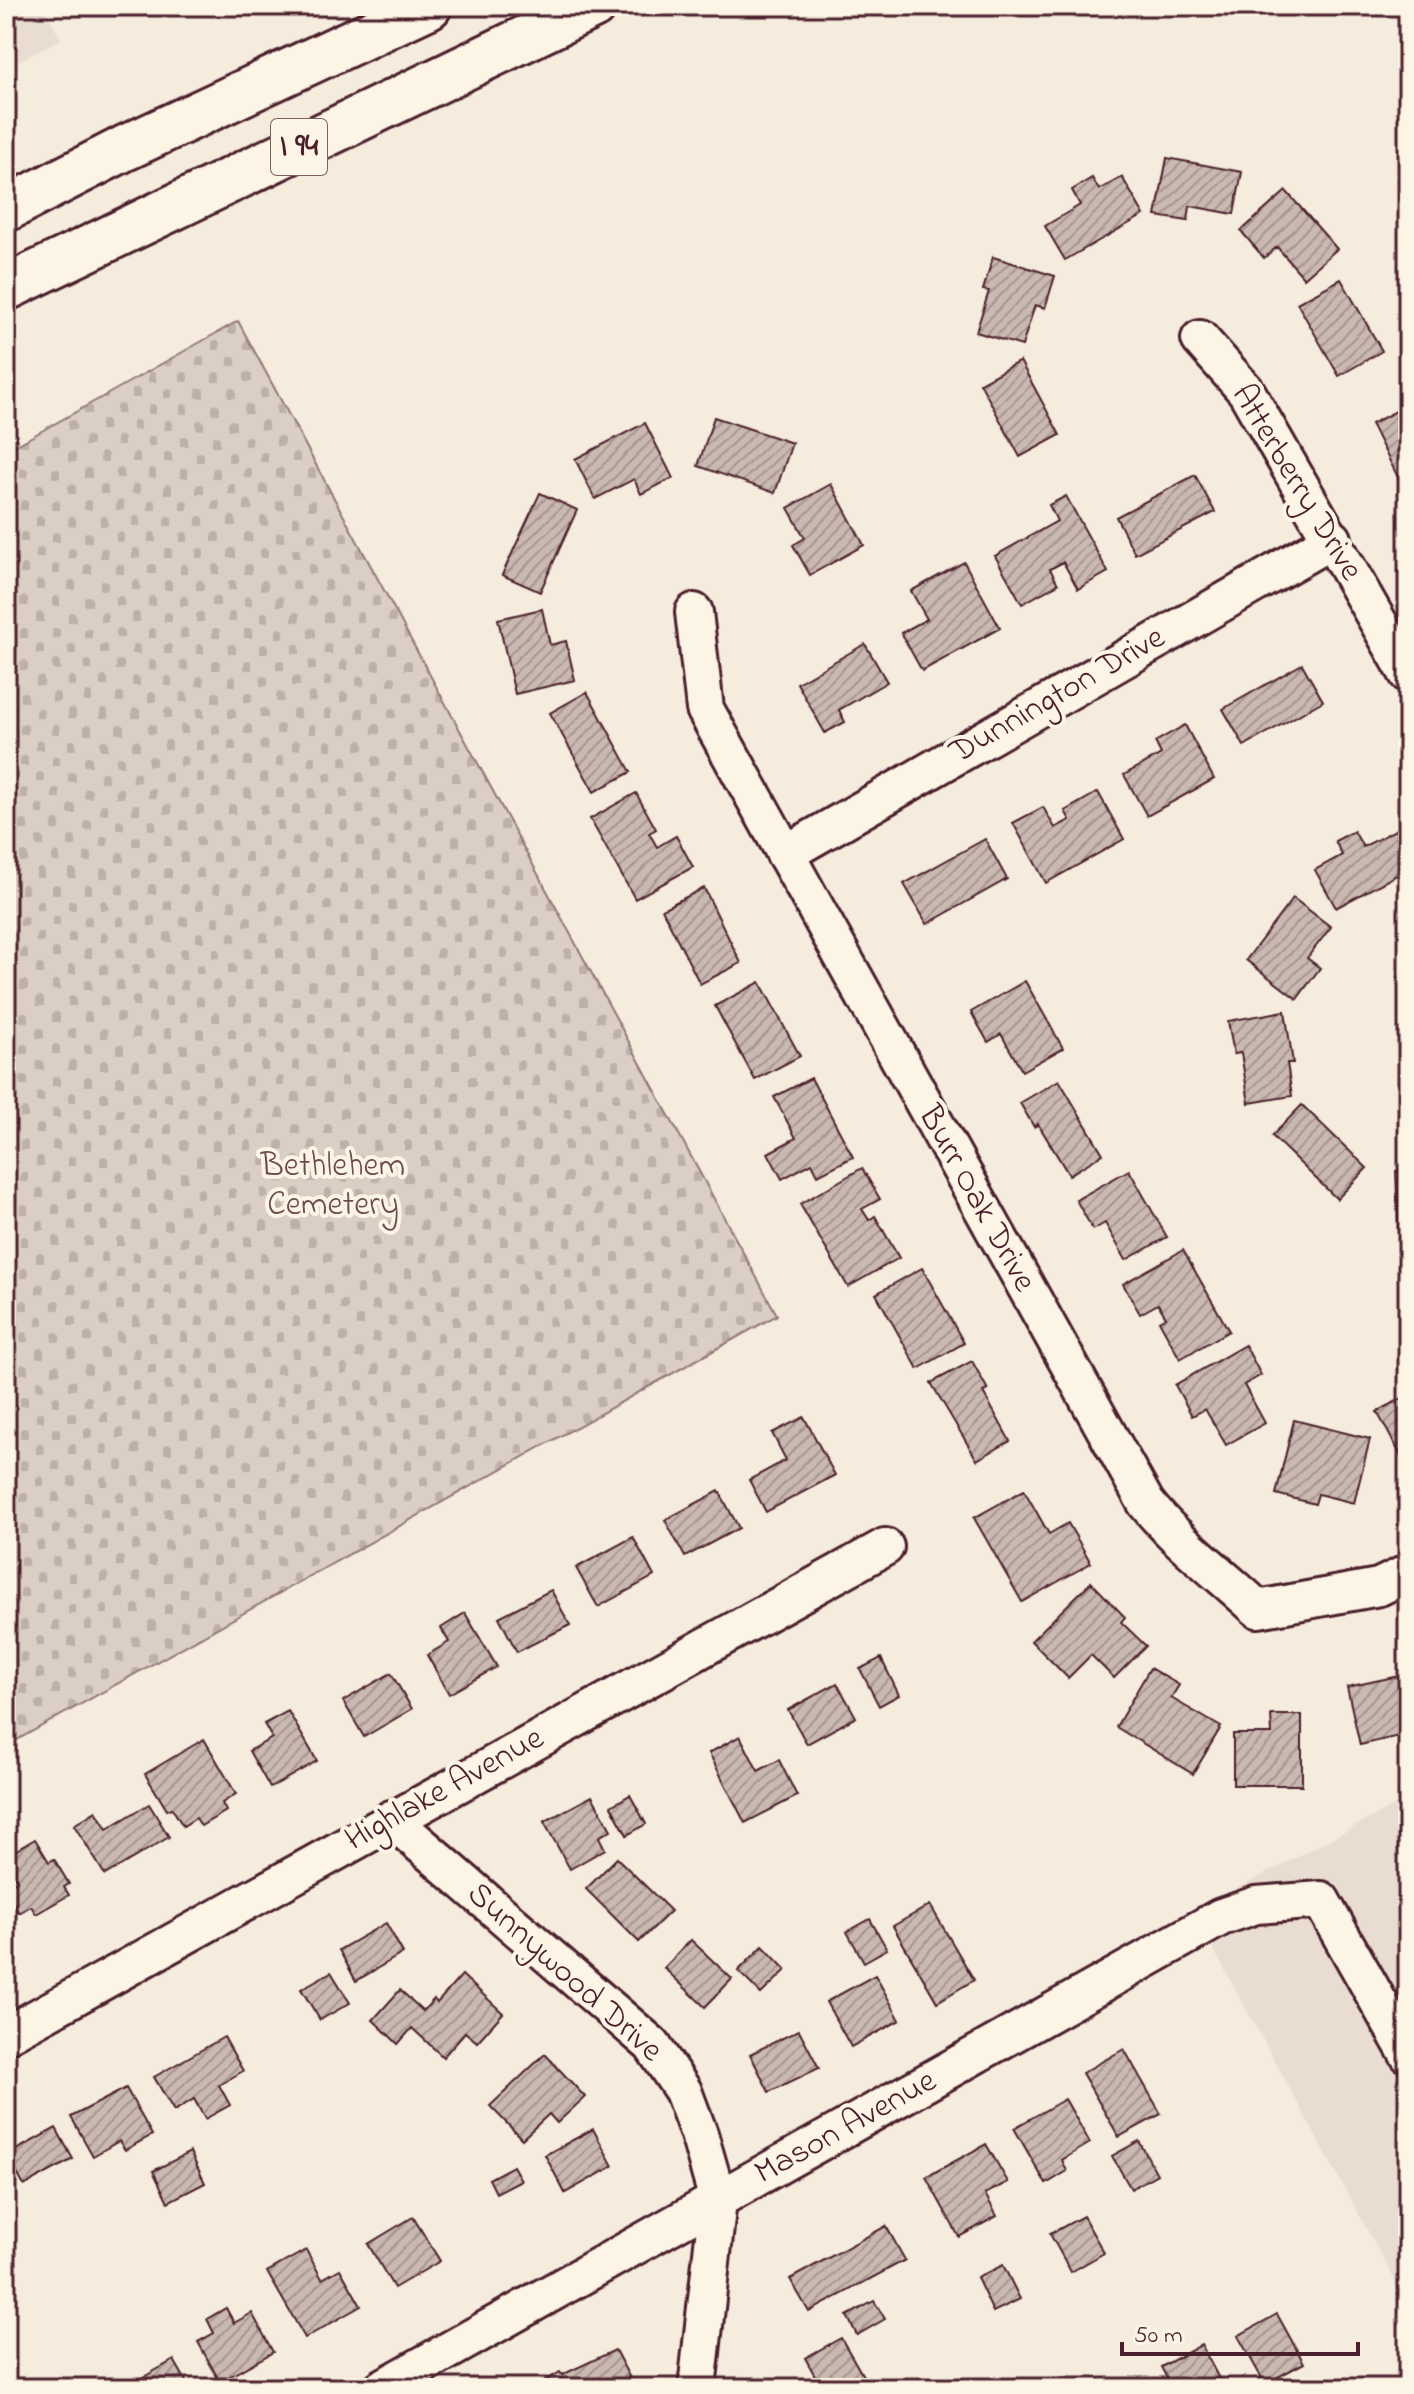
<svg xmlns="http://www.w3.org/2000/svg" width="1414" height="2394" viewBox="0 0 1414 2394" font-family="'Indie Flower',sans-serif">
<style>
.built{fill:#e8ddd0}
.cemetery{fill:url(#cemetery-stones);stroke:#927678;stroke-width:2}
.building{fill:url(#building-hatch);stroke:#4a1f2b;stroke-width:2}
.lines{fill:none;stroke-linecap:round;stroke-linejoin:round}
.minor-casing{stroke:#4a1f2b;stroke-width:42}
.highway-casing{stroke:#4a1f2b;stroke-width:50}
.minor{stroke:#fcf5e5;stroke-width:36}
.highway{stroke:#fcf5e5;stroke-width:44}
.labels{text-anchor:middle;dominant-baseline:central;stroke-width:8;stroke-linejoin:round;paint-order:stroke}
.shield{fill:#fcf5e5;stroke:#7f5f63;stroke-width:2}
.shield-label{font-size:32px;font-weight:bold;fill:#4a1f2b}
.street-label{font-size:34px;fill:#4a1f2b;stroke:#fcf5e5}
.park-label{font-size:34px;fill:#6e4b51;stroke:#fcf5e5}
</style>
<defs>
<pattern id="cemetery-stones" width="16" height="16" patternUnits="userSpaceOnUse" patternTransform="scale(2)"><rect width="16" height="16" fill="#dbcec4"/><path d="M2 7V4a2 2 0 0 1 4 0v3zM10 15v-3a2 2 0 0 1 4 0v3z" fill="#bdb0a9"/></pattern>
<pattern id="building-hatch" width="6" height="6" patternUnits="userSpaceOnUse" patternTransform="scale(2)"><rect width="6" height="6" fill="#cab9b1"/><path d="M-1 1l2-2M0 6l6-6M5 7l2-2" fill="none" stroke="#a69690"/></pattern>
</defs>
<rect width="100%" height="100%" fill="#f5ecde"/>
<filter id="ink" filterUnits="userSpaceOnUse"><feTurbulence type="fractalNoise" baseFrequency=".0125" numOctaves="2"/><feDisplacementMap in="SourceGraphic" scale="16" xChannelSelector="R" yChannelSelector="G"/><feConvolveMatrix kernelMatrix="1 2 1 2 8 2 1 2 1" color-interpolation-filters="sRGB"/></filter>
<g filter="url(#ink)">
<g class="built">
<path d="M 6,6 L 43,6 L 61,39 L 6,68 Z"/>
<path d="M 1408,1798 L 1408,2304 L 1193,1912 Z"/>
</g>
<path class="cemetery" d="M 238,321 L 777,1315 L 6,1746 L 6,451 Z"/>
<g class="building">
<path d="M 1167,158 L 1242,172 L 1234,214 L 1190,206 L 1188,221 L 1156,216 Z"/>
<path d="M 1122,177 L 1144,215 L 1065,260 L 1045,226 L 1080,205 L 1072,190 L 1092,178 L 1099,190 Z"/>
<path d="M 1286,191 L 1337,249 L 1304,278 L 1277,247 L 1264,258 L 1241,231 Z"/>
<path d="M 993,257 L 1055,276 L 1045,308 L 1035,305 L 1022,346 L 976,332 L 989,291 L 983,290 Z"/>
<path d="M 1341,279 L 1382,351 L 1339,376 L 1297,303 Z"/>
<path d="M 1020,361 L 1060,435 L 1020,457 L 980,383 Z"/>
<path d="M 1408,405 L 1408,497 L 1371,424 Z"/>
<path d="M 714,417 L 792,443 L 775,493 L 698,466 Z"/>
<path d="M 645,423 L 673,478 L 641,494 L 634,479 L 595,499 L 575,459 Z"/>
<path d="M 1195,475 L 1215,512 L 1135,554 L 1116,517 Z"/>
<path d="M 831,484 L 864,545 L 810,575 L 793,545 L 805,538 L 788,508 Z"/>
<path d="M 540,493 L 577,510 L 540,592 L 502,575 Z"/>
<path d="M 1066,496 L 1108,572 L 1078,589 L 1063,562 L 1050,569 L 1058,584 L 1022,604 L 995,556 L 1057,521 L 1049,505 Z"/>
<path d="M 964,562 L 1000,628 L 922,671 L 901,633 L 927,619 L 911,591 Z"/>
<path d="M 542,609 L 550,645 L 566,641 L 575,680 L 515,694 L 498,619 Z"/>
<path d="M 865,644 L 887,682 L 839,710 L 845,722 L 825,733 L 797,683 Z"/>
<path d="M 1302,664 L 1323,701 L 1244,746 L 1223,709 Z"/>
<path d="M 587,692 L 631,772 L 594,792 L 550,713 Z"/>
<path d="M 1185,725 L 1214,779 L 1147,816 L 1124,775 L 1161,754 L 1155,742 Z"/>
<path d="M 1098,792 L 1124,839 L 1046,883 L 1013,823 L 1043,807 L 1055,828 L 1070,820 L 1065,811 Z"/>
<path d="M 636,793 L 656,829 L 649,833 L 657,847 L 676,836 L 693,867 L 635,899 L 590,819 Z"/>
<path d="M 1397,829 L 1408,849 L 1408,869 L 1336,908 L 1315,870 L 1342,855 L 1335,841 L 1354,831 L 1363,847 Z"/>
<path d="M 985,839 L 1007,879 L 927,924 L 904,884 Z"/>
<path d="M 704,888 L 741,963 L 700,984 L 662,909 Z"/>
<path d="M 1293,898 L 1331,927 L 1307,958 L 1320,968 L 1297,999 L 1246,960 Z"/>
<path d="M 1025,981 L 1063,1048 L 1022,1071 L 1001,1034 L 988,1042 L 971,1012 Z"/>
<path d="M 760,982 L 800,1056 L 755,1080 L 715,1006 Z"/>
<path d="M 1285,1011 L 1293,1063 L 1287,1063 L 1292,1096 L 1249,1103 L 1241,1053 L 1234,1054 L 1228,1021 Z"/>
<path d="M 811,1078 L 853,1157 L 818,1175 L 812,1163 L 782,1179 L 768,1153 L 796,1138 L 774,1097 Z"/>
<path d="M 1059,1080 L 1103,1154 L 1069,1175 L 1038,1124 L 1034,1127 L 1020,1103 Z"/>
<path d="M 1302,1105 L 1367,1168 L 1337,1199 L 1272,1136 Z"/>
<path d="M 862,1168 L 880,1199 L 862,1209 L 869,1220 L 875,1216 L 899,1258 L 848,1287 L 800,1204 Z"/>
<path d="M 1129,1170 L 1167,1237 L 1126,1260 L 1105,1223 L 1093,1230 L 1076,1200 Z"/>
<path d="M 1408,1170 L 1408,1239 L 1399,1239 L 1396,1171 Z"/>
<path d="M 1183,1250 L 1229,1331 L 1180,1359 L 1159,1321 L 1166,1317 L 1158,1304 L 1140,1314 L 1123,1284 Z"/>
<path d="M 922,1268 L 964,1343 L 918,1369 L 876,1294 Z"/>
<path d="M 1245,1345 L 1261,1375 L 1244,1385 L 1265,1423 L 1226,1445 L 1205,1409 L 1192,1416 L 1175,1385 Z"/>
<path d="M 972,1361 L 988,1390 L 983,1392 L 1010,1441 L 977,1460 L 931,1383 Z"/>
<path d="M 1408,1395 L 1408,1461 L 1405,1463 L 1377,1412 Z"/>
<path d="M 804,1417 L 835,1475 L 766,1512 L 749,1480 L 786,1460 L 772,1433 Z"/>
<path d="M 1294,1420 L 1370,1439 L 1354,1503 L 1318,1494 L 1315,1504 L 1276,1494 Z"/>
<path d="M 1024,1490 L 1049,1534 L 1068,1523 L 1091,1563 L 1022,1602 L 974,1518 Z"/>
<path d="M 719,1491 L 739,1528 L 685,1557 L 665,1520 Z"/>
<path d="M 633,1537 L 654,1576 L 598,1607 L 576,1568 Z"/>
<path d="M 1091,1582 L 1125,1617 L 1121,1622 L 1146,1646 L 1114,1678 L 1091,1655 L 1068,1678 L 1031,1641 Z"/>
<path d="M 551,1590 L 570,1625 L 517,1652 L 499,1617 Z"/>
<path d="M 465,1613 L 497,1667 L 449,1694 L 427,1655 L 449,1642 L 441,1628 Z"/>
<path d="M 881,1658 L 899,1695 L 879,1706 L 860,1669 Z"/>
<path d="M 1150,1668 L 1179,1685 L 1171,1698 L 1221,1727 L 1193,1774 L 1116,1727 Z"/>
<path d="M 391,1673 L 412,1709 L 364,1737 L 343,1701 Z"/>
<path d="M 1408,1674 L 1408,1734 L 1360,1745 L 1347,1687 Z"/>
<path d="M 837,1683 L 856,1717 L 807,1744 L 788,1710 Z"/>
<path d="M 288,1711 L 317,1761 L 270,1788 L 249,1751 L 272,1738 L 264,1724 Z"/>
<path d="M 1271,1715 L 1302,1715 L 1302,1785 L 1233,1785 L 1233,1734 L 1272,1734 Z"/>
<path d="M 740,1736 L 758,1771 L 779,1760 L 797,1796 L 745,1823 L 709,1753 Z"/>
<path d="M 204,1739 L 236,1794 L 222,1803 L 226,1811 L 201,1826 L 196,1818 L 183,1826 L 172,1808 L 167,1810 L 145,1774 Z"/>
<path d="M 630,1795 L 646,1824 L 627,1835 L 611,1806 Z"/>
<path d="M 592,1796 L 611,1830 L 599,1837 L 605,1849 L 570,1869 L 544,1822 Z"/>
<path d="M 149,1804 L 169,1837 L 105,1875 L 74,1825 L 96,1811 L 107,1829 Z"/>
<path d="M 35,1839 L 49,1862 L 54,1859 L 69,1884 L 64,1887 L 69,1895 L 36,1914 L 31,1906 L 19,1913 L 6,1890 L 6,1887 L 17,1881 L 6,1863 L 6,1856 Z"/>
<path d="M 617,1858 L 671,1911 L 639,1942 L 586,1889 Z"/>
<path d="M 930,1905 L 974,1980 L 937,2002 L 893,1926 Z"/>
<path d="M 870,1919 L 887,1949 L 864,1962 L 847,1932 Z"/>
<path d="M 386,1923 L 403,1953 L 356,1981 L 339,1950 Z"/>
<path d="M 691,1940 L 732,1979 L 705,2007 L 664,1968 Z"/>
<path d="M 763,1946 L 786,1970 L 761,1994 L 738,1971 Z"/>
<path d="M 331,1972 L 350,2003 L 320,2020 L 301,1989 Z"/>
<path d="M 462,1975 L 503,2013 L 477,2042 L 465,2032 L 443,2057 L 412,2028 L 398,2044 L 373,2020 L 400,1990 L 423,2011 L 434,1999 L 437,2003 Z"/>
<path d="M 875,1975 L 900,2020 L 851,2047 L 826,2002 Z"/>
<path d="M 799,2030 L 819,2068 L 769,2092 L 750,2054 Z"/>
<path d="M 224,2037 L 243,2071 L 219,2085 L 230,2105 L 205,2119 L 194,2099 L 174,2111 L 154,2077 Z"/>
<path d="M 1124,2049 L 1161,2114 L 1119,2137 L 1082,2073 Z"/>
<path d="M 545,2054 L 585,2097 L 557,2123 L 549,2114 L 522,2139 L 490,2106 Z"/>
<path d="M 126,2088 L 152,2135 L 125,2150 L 119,2141 L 93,2156 L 71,2117 Z"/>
<path d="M 1065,2099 L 1090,2143 L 1062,2160 L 1067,2171 L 1046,2184 L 1014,2128 Z"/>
<path d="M 56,2128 L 73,2159 L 24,2186 L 7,2155 Z"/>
<path d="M 593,2129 L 613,2166 L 565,2193 L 545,2155 Z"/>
<path d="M 1139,2141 L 1157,2174 L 1131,2189 L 1112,2156 Z"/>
<path d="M 986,2144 L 1008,2182 L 985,2194 L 997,2216 L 959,2237 L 926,2177 Z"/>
<path d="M 190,2152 L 205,2183 L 168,2202 L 153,2171 Z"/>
<path d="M 513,2166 L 521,2180 L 496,2193 L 489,2179 Z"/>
<path d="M 1083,2216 L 1104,2253 L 1071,2272 L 1050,2234 Z"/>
<path d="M 413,2217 L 440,2261 L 394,2288 L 368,2244 Z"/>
<path d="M 886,2226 L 905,2260 L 809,2312 L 790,2279 Z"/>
<path d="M 306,2250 L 322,2279 L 340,2269 L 361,2306 L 305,2338 L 267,2272 Z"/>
<path d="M 1003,2265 L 1020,2299 L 993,2312 L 977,2278 Z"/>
<path d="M 874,2301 L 885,2319 L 857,2335 L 847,2316 Z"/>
<path d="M 226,2308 L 234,2323 L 252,2313 L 273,2352 L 220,2382 L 198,2342 L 214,2333 L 207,2319 Z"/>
<path d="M 1277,2314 L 1304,2363 L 1265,2384 L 1238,2336 Z"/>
<path d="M 841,2338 L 870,2388 L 822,2388 L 805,2358 Z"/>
<path d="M 1201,2345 L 1224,2388 L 1172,2388 L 1161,2367 Z"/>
<path d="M 615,2350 L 635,2388 L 533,2388 L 560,2372 L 562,2375 Z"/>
<path d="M 174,2360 L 190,2388 L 127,2388 L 126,2387 Z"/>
</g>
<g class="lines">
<g class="minor-casing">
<g id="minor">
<path d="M 1200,339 L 1246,391 L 1408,674"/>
<path d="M 694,612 L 705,709 L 1146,1503 C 1178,1543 1221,1574 1258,1609 L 1379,1587 L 1408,1573"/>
<path d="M 785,854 L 1333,539"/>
<path d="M 391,1819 L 652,2045 L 683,2091 L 699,2134 L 718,2200 L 697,2388"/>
<path d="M 6,2035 L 885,1547"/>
<path d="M 382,2388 L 1221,1917 L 1256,1905 L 1321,1900 L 1408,2054"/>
</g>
</g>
<g class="highway-casing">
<g id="highway">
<path d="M 6,209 L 125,148 L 429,6"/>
<path d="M 6,288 L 593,6"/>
</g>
</g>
<use href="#minor" class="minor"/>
<use href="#highway" class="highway"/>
</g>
</g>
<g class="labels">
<rect class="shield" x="271" y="119" width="56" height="56" rx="6"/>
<g class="shield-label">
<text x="299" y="147">I 94</text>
</g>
<g class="street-label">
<text transform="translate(1296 483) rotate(59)">Atterberry Drive</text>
<text transform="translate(1058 696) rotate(-30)">Dunnington Drive</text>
<text transform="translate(976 1199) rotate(61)">Burr Oak Drive</text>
<text transform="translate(445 1790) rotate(-29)">Highlake Avenue</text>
<text transform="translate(564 1973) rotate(42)">Sunnywood Drive</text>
<text transform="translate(846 2128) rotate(-29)">Mason Avenue</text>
</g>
<g class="park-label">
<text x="333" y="1167">Bethlehem<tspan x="333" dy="39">Cemetery</tspan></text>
</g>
</g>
<rect width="1414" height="2394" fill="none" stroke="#fcf5e5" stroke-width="32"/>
<rect x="16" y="16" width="1382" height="2362" fill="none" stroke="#4a1f2b" stroke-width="3" filter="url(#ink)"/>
<path d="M1122 2342v12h236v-12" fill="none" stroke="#4a1f2b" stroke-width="4"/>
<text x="1134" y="2342" font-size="24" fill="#4a1f2b" stroke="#fcf5e5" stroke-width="6" paint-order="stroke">50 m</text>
</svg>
